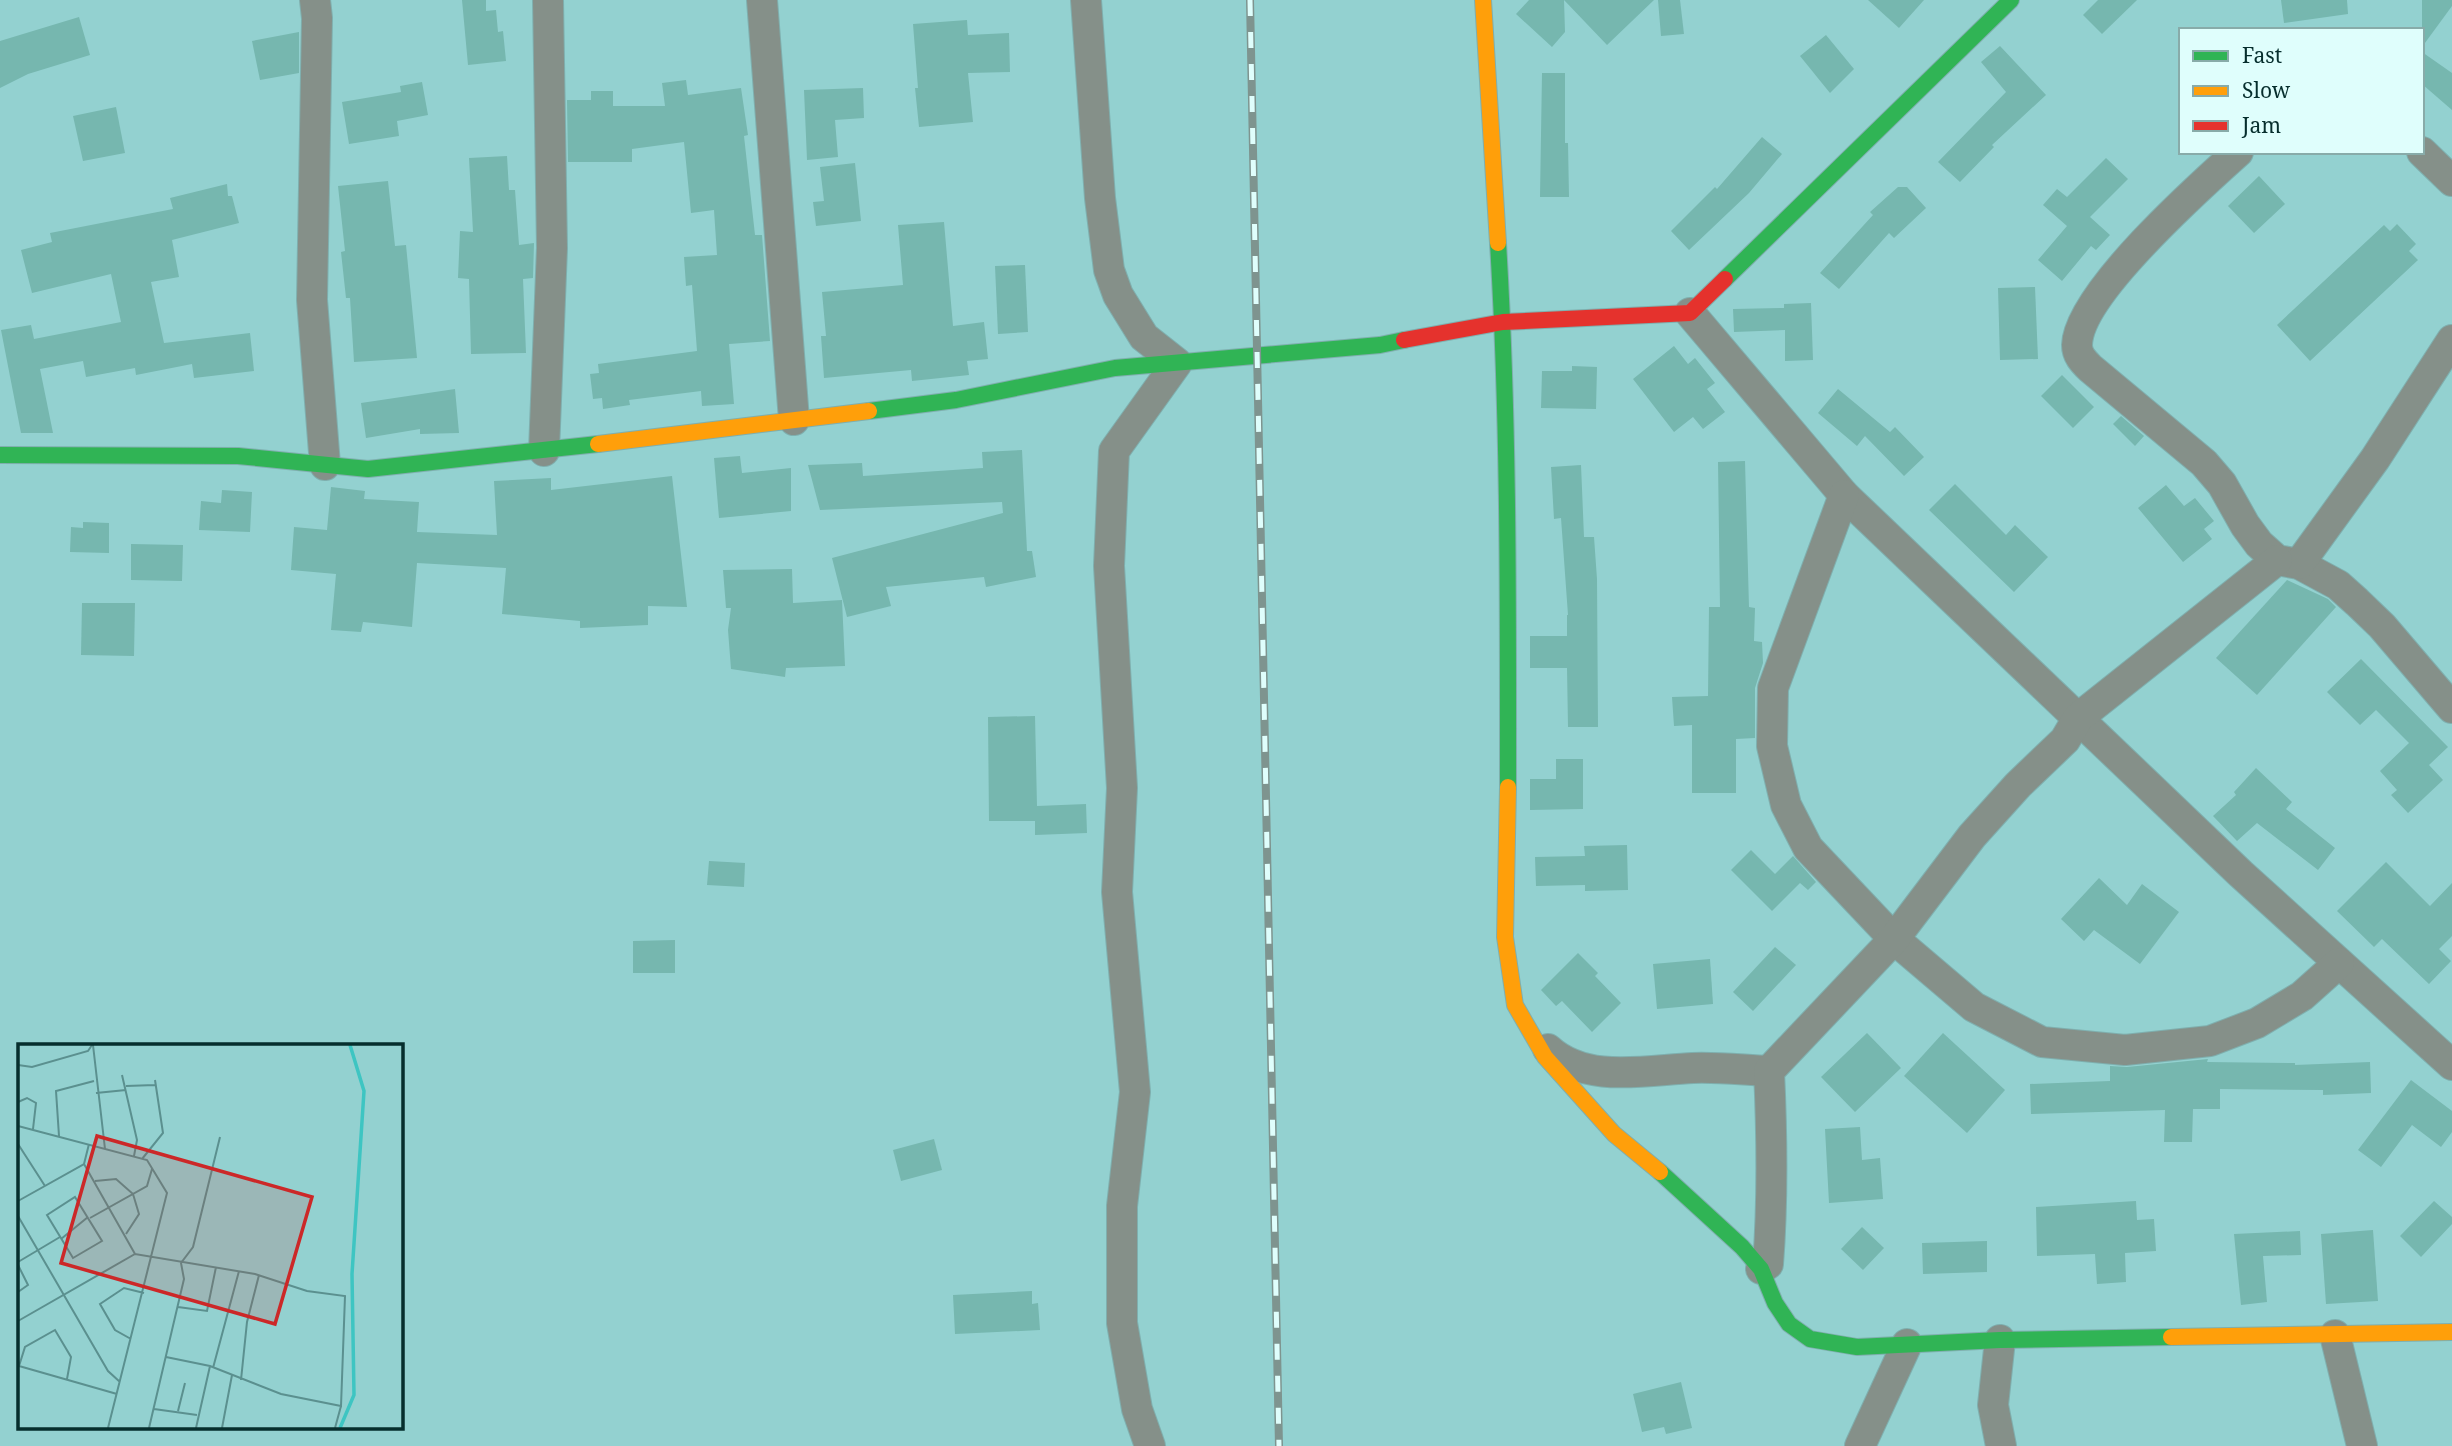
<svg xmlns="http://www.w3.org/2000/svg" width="2452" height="1446" viewBox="0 0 2452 1446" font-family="'Noto Serif',serif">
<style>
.building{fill:#76b7af}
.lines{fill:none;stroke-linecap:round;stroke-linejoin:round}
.street-casing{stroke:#7fafae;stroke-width:32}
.fast-casing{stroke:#7fafae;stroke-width:18}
.slow-casing{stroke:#7fafae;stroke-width:18}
.jam-casing{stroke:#7fafae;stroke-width:18}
.street{stroke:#859089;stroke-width:30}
.fast{stroke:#30b455;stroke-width:16}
.slow{stroke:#ff9f0a;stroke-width:16}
.jam{stroke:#e5322d;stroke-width:16}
.rail-casing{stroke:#7e948f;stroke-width:8}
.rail{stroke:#dffefc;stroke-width:5;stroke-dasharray:16;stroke-linecap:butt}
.inset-river{fill:none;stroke:#3ec5c2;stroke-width:3.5}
.inset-road{fill:none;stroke:#5b908f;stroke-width:2}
.view{fill:#cc2828;fill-opacity:0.15;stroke:#cc2828;stroke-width:3.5}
.inset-edge{fill:none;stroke:#062e2d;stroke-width:3.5}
</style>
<rect width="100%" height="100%" fill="#93d1d0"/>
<g class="building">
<path d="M 462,0 L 486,0 L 486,11 L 496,10 L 498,32 L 503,31 L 506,61 L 468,65 Z"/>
<path d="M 1529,0 L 1654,0 L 1607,45 L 1564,0 L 1565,32 L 1552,47 L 1516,14 Z"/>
<path d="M 1658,0 L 1680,0 L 1684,34 L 1661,36 Z"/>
<path d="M 1868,0 L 1924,0 L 1899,28 Z"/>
<path d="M 2098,0 L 2137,0 L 2102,34 L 2083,15 Z"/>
<path d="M 2281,0 L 2347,0 L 2348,14 L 2284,23 Z"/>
<path d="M 2422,0 L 2452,0 L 2452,6 L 2422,47 Z"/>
<path d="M 79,17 L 90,55 L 28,74 L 0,88 L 0,41 Z"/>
<path d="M 967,20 L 968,35 L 1009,33 L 1010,72 L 968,73 L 973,122 L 919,127 L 915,88 L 918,88 L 913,24 Z"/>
<path d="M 299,32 L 299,73 L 260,80 L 252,41 Z"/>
<path d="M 1826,35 L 1854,69 L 1830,93 L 1800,56 Z"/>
<path d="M 2000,46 L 2046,95 L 1992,145 L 1994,147 L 1960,182 L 1938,162 L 2006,92 L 1981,62 Z"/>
<path d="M 2422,52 L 2452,73 L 2452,110 L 2422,84 Z"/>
<path d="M 1542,73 L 1565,73 L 1565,143 L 1568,143 L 1569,197 L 1540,197 Z"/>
<path d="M 686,80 L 688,95 L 741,88 L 748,135 L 744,136 L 755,235 L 762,235 L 770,341 L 729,344 L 734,404 L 702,406 L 701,391 L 629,400 L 630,405 L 603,409 L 602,398 L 593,399 L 590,374 L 599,373 L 598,364 L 697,351 L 692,285 L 686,286 L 684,257 L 717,255 L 714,210 L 691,213 L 684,142 L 632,149 L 632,162 L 568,162 L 567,100 L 591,100 L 591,91 L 613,91 L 613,106 L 665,106 L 662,83 Z"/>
<path d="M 422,82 L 428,115 L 397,121 L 399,136 L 349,144 L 342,102 L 401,92 L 400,86 Z"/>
<path d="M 863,88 L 864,118 L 835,120 L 838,157 L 807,160 L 804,90 Z"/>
<path d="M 116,107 L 125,153 L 83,161 L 73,116 Z"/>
<path d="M 1762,137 L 1782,154 L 1749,193 L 1689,250 L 1671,231 L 1715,187 L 1717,189 Z"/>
<path d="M 507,156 L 509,190 L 515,190 L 519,245 L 534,243 L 533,278 L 523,279 L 526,353 L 471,354 L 469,279 L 458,278 L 460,231 L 473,232 L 469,158 Z"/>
<path d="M 2106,158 L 2128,179 L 2090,217 L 2110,235 L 2096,250 L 2091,246 L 2062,281 L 2038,260 L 2067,226 L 2043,205 L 2057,189 L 2067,197 Z"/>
<path d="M 855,163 L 861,221 L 816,226 L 813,202 L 824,201 L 820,167 Z"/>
<path d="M 2259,176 L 2285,204 L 2254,233 L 2228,206 Z"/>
<path d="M 388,181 L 395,246 L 406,245 L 417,358 L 354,362 L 350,298 L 346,298 L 341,252 L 345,251 L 338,186 Z"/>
<path d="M 227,184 L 228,196 L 232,196 L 239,223 L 172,240 L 179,277 L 151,282 L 164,343 L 250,333 L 254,371 L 194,378 L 192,364 L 136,375 L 135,368 L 86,377 L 83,361 L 40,369 L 53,433 L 21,433 L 1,330 L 31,325 L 34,339 L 121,322 L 111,274 L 32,293 L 21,250 L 52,242 L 50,233 L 173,209 L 170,198 Z"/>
<path d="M 1898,187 L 1907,187 L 1926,208 L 1894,238 L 1889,233 L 1839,289 L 1820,273 L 1873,215 L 1870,212 Z"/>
<path d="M 944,222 L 953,326 L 984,322 L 988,359 L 967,361 L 969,375 L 912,381 L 911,370 L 824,378 L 821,336 L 826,336 L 822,292 L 903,285 L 898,225 Z"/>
<path d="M 2397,224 L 2416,244 L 2409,251 L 2418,260 L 2310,361 L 2277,325 L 2384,225 L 2390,231 Z"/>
<path d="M 1025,265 L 1028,332 L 998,334 L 995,266 Z"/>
<path d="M 2035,287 L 2038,359 L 2000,360 L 1998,288 Z"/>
<path d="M 1811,303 L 1813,360 L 1785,361 L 1785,330 L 1734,332 L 1733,309 L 1784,308 L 1784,304 Z"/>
<path d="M 1674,346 L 1688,364 L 1695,358 L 1715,383 L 1707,389 L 1725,412 L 1703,429 L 1693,417 L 1674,432 L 1633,379 Z"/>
<path d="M 1572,366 L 1597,367 L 1596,409 L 1541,408 L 1542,371 L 1572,371 Z"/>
<path d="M 2062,375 L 2094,407 L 2073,428 L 2041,396 Z"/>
<path d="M 455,389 L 459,433 L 420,434 L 420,429 L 366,438 L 361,403 Z"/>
<path d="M 1838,389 L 1890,432 L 1895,427 L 1924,457 L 1904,476 L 1865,436 L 1857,446 L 1818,413 Z"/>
<path d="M 2121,416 L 2144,436 L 2135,446 L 2113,424 Z"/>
<path d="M 1022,450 L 1027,551 L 1032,551 L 1036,577 L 986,587 L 984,577 L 886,587 L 891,606 L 847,617 L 832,558 L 1003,513 L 1002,502 L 820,510 L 808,465 L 862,463 L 863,476 L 983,468 L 982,452 Z"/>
<path d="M 740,456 L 742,473 L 791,468 L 791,511 L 719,518 L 714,458 Z"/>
<path d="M 1745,461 L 1749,607 L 1755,608 L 1754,641 L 1762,642 L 1763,663 L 1755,688 L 1755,738 L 1736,739 L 1736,793 L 1692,793 L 1692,725 L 1674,726 L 1672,697 L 1708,696 L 1709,607 L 1720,607 L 1718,462 Z"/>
<path d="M 1581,465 L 1584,537 L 1594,537 L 1597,579 L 1598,727 L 1568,727 L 1567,668 L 1530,668 L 1530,636 L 1567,636 L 1567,615 L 1568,615 L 1561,518 L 1554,519 L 1551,467 Z"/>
<path d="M 672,476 L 687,607 L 648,606 L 648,625 L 580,628 L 580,621 L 502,614 L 506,568 L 417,563 L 412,627 L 363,622 L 361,632 L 331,630 L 336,574 L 291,570 L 294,527 L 327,530 L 331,487 L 365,491 L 364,499 L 419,502 L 417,532 L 497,535 L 494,481 L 551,478 L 551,490 Z"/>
<path d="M 1955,484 L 2006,535 L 2015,525 L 2048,557 L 2014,592 L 1929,510 Z"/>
<path d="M 2166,485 L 2184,506 L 2195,498 L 2214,521 L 2204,529 L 2212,539 L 2183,562 L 2138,508 Z"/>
<path d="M 222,490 L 252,492 L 250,532 L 199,530 L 201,501 L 221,503 Z"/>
<path d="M 83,522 L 109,523 L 109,553 L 70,552 L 71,527 L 83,528 Z"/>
<path d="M 131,544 L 183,545 L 182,581 L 131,580 Z"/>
<path d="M 792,569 L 793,603 L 842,600 L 845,666 L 786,668 L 785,677 L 731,669 L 728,630 L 731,608 L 726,608 L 723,570 Z"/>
<path d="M 2287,580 L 2328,599 L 2336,607 L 2257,695 L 2216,658 Z"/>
<path d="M 82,603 L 135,603 L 134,656 L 81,655 Z"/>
<path d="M 2361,659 L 2448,747 L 2429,765 L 2443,780 L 2408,813 L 2391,795 L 2397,790 L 2380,771 L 2409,743 L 2376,710 L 2360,725 L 2327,692 Z"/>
<path d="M 1035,716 L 1037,806 L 1086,804 L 1087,833 L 1035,835 L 1035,821 L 989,821 L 988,717 Z"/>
<path d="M 1556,759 L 1583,759 L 1583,809 L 1530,810 L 1530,779 L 1556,779 Z"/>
<path d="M 2256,768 L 2292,802 L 2286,809 L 2335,848 L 2318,870 L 2257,823 L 2237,841 L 2213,816 L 2236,795 L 2234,792 Z"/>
<path d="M 1627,845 L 1628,890 L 1585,891 L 1585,885 L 1536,886 L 1535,857 L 1585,856 L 1584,846 Z"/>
<path d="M 1751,850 L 1775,874 L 1793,856 L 1816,882 L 1808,890 L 1800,883 L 1772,911 L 1731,870 Z"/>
<path d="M 709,861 L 745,863 L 744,887 L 707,885 Z"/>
<path d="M 2386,862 L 2430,906 L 2452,883 L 2452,936 L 2439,949 L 2451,961 L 2429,984 L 2382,939 L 2374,947 L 2337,911 Z"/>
<path d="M 2099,878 L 2127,905 L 2142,884 L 2179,912 L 2140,964 L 2094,930 L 2084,941 L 2061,919 Z"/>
<path d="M 675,940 L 675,973 L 633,973 L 633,941 Z"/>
<path d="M 1775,947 L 1796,965 L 1753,1011 L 1733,992 Z"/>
<path d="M 1578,953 L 1598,973 L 1595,976 L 1621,1003 L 1592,1032 L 1562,1001 L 1556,1006 L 1541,990 Z"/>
<path d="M 1710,959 L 1713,1004 L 1657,1009 L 1653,964 Z"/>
<path d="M 1867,1033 L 1901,1068 L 1855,1112 L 1821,1077 Z"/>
<path d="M 1943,1033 L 2005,1090 L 1967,1133 L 1904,1076 Z"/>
<path d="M 2208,1059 L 2207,1062 L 2295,1063 L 2295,1065 L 2370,1062 L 2371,1093 L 2323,1095 L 2323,1090 L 2220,1089 L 2220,1109 L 2193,1109 L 2192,1142 L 2164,1142 L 2165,1110 L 2031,1114 L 2030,1084 L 2110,1081 L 2110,1066 L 2127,1067 Z"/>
<path d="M 2411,1080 L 2452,1111 L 2452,1132 L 2441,1147 L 2412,1125 L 2381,1167 L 2358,1150 Z"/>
<path d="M 1860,1127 L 1862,1160 L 1880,1158 L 1883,1199 L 1829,1203 L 1825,1129 Z"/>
<path d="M 934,1139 L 942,1170 L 901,1181 L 893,1150 Z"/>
<path d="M 2136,1201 L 2137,1220 L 2154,1219 L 2156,1251 L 2125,1253 L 2126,1282 L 2097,1284 L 2095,1254 L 2037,1256 L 2036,1207 Z"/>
<path d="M 2434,1201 L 2452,1217 L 2452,1224 L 2421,1257 L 2400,1236 Z"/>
<path d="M 1862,1227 L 1884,1248 L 1863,1270 L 1841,1249 Z"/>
<path d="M 2373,1230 L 2378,1301 L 2326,1304 L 2321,1234 Z"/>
<path d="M 2300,1231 L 2301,1255 L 2263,1256 L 2267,1302 L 2241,1305 L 2234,1234 Z"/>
<path d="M 1987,1241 L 1987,1272 L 1923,1274 L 1922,1243 Z"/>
<path d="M 1032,1291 L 1032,1304 L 1038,1303 L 1040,1330 L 955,1334 L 953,1295 Z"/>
<path d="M 1681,1382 L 1692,1428 L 1666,1434 L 1664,1427 L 1642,1432 L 1633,1394 Z"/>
</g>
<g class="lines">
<g class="street-casing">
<g id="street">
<path d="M 315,0 L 317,18 L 312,300 L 325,465"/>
<path d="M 762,0 L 794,420"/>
<path d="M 1086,0 L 1100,198 L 1109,270 L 1118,295 L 1144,337 L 1177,363 L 1114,451 L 1109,566 L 1122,788 L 1117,892 L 1135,1092 L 1122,1206 L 1122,1323 L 1137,1409 L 1150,1446"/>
<path d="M 2238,152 C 2200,186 2078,295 2077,345 C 2077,355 2083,361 2090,368 L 2204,463 L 2222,484 L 2245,525 L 2259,544 L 2277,560 L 2299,564 L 2338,585 L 2357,602 L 2382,626 L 2452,708"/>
<path d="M 2422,152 L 2452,181"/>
<path d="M 1690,313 L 1844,495 L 2241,874 L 2452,1065"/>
<path d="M 544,451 L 552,248 L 548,0"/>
<path d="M 1844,495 L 1773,688 L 1772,746 L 1786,805 L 1808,848 L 1894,939 L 1974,1007 L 2042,1042 L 2125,1050 L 2210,1041 L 2257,1023 L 2302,996 L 2339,963"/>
<path d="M 2299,564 L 2375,459 L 2452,340"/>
<path d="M 1548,1049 C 1586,1084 1646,1070 1693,1068 C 1718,1067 1744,1070 1769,1071"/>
<path d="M 1761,1269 L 1768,1264 C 1773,1200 1772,1135 1769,1071 L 1894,939 L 1972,836 L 2018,785 L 2065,740 L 2078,718 L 2277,560"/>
<path d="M 2335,1335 L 2362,1446"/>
<path d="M 2000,1340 L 1993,1405 L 2001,1446"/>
<path d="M 1860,1446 L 1907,1344"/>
</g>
</g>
<g class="fast-casing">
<g id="fast">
<path d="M 1498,243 C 1509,424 1508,606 1508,787"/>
<path d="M 1725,279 L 2011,0"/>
<path d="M 869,411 L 956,400 L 1115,368 L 1380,345 L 1404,340"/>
<path d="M 0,455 L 238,456 L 368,469 L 598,444"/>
<path d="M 1660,1172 L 1742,1247 L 1761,1269 L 1775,1303 L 1789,1324 L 1810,1339 L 1857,1347 L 2000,1340 L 2171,1337"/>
</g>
</g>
<g class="slow-casing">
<g id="slow">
<path d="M 1483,0 L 1498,243"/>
<path d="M 598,444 L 869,411"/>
<path d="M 1508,787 L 1505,937 L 1515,1005 L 1545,1057 L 1614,1134 L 1660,1172"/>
<path d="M 2171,1337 L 2452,1332"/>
</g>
</g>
<g class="jam-casing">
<path id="jam" d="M 1404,340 L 1503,322 L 1690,313 L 1725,279"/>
</g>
<use href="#street" class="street"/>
<use href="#fast" class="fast"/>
<use href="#slow" class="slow"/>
<use href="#jam" class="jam"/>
<g class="rail-casing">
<path id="rail" d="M 1250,0 L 1279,1446"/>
</g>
<use href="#rail" class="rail"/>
</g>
<g transform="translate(18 1044)">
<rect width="385" height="385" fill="#93d1d0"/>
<path class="inset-river" d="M 322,384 L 336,351 L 334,230 L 346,47 L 332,1"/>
<path class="inset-road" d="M 75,1 L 87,105M 0,21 L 14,23 L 70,7 L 74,1M 104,31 L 119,96 L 116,112M 108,42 L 137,41M 78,49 L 108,46M 0,58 L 9,54 L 18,59 L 15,85M 0,82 L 129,116 L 149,149 L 90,384M 41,92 L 38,47 L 76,37M 0,100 L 27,142M 124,115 L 145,89 L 137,36M 66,120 L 117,210M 77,137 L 98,135 L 115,150 L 121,170 L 108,190M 57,153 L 84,197 L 55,214 L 29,171 ZM 0,157 L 66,120 L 71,100M 0,172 L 90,327 L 102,338M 72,174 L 129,142 L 134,125M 43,195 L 70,173M 0,218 L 42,193M 0,221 L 10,241 L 0,248M 160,263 L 189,267 L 198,223M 0,277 L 117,210 L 237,230 L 289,247 L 327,252 L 323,362 L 263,350 L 192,322 L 148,313M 113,295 L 97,286 L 82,260 L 106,244 L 126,249M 1,322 L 7,303 L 37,286 L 53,313 L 49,335M 1,322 L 99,350M 195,324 L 221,227M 223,336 L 229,278 L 241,231M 136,365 L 179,371M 160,367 L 167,339M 131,384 L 166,235 L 163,219 L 175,203 L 202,93M 178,384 L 192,322M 204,384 L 214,331M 317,384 L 323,362"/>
<path class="view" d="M 79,92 L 294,153 L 257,280 L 43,219 Z"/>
<rect width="385" height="385" class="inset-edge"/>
</g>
<rect x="2179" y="28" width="245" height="126" fill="#dffefc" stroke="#88aba9" stroke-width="2"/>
<rect x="2193" y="51" width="35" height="10" fill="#30b455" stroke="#88aba9" stroke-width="2"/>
<text x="2242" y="63" font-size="21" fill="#062e2d">Fast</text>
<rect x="2193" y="86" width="35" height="10" fill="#ff9f0a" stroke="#88aba9" stroke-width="2"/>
<text x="2242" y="98" font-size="21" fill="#062e2d">Slow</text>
<rect x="2193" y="121" width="35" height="10" fill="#e5322d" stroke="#88aba9" stroke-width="2"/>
<text x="2242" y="133" font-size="21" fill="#062e2d">Jam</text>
</svg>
